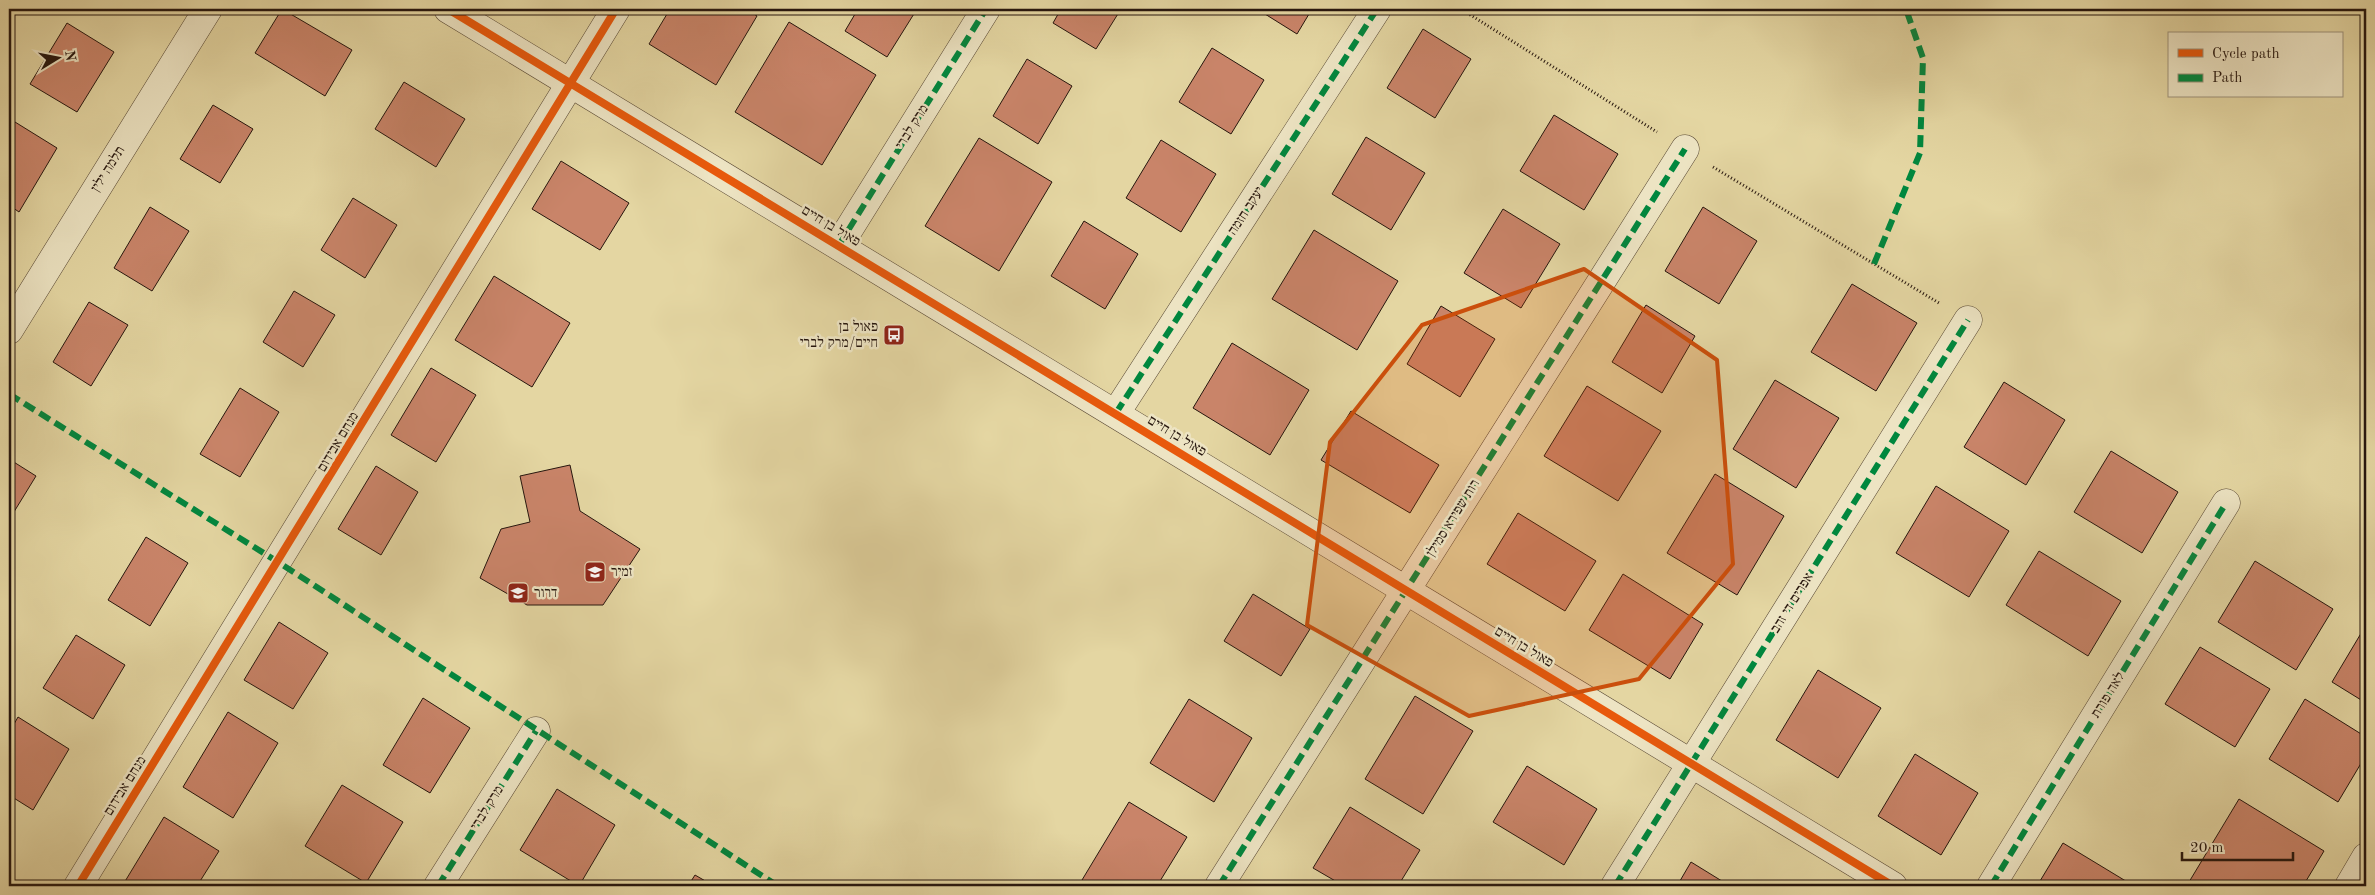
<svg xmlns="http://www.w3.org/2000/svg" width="2375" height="895" viewBox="0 0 2375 895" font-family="'Old Standard TT','Frank Ruhl Libre',serif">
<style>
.building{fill:#c98469;stroke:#26160e}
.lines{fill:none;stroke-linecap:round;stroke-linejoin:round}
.minor-casing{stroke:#564633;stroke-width:29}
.path{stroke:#26160e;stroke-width:3;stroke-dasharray:1 2.5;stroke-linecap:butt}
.minor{stroke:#ede4c3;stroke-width:28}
.quiet{stroke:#00873e;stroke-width:6;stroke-dasharray:12 6;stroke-linecap:butt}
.cycleway-casing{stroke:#ede4c3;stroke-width:11}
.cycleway{stroke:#e8590c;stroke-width:8}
.marked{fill:#cb4f0c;fill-opacity:0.2;stroke:#cb4f0c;stroke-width:4;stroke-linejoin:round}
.labels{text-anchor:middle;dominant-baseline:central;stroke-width:5;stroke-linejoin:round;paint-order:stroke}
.street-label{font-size:14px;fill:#26160e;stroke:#ede4c3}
.poi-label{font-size:14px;fill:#26160e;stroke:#ede4c3;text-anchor:start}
</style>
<rect width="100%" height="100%" fill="#e4d6a2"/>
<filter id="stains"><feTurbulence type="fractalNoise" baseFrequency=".004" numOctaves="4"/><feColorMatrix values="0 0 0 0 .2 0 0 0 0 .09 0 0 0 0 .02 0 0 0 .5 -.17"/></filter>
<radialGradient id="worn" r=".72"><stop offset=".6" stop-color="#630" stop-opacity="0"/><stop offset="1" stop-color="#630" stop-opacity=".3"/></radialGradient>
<g class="building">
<path d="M 282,9 L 352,50 L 325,96 L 255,53 Z"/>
<path d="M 670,9 L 746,9 L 757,16 L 716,85 L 649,44 Z"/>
<path d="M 858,9 L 917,9 L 887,57 L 845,31 Z"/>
<path d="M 1061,9 L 1121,9 L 1096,49 L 1053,23 Z"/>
<path d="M 1257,9 L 1312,9 L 1297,34 Z"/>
<path d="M 789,22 L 876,75 L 822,165 L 735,112 Z"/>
<path d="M 67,23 L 114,52 L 77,112 L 30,84 Z"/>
<path d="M 1423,29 L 1471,59 L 1435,118 L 1387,88 Z"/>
<path d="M 1212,48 L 1264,80 L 1231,134 L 1179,102 Z"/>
<path d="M 1027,59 L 1072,86 L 1038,144 L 993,116 Z"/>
<path d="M 404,82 L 465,119 L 436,167 L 375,129 Z"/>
<path d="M 213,105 L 253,129 L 220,183 L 180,159 Z"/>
<path d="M 1554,115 L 1618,154 L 1584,210 L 1520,171 Z"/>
<path d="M 15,122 L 57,148 L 19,212 L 9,205 L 9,132 Z"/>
<path d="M 1366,137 L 1425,173 L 1391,230 L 1332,194 Z"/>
<path d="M 979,138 L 1052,182 L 999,271 L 925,226 Z"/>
<path d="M 1161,140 L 1216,174 L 1181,232 L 1126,198 Z"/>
<path d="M 561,161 L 629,203 L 600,250 L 532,209 Z"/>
<path d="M 353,198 L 397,225 L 365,278 L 321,250 Z"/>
<path d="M 150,207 L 189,231 L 152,291 L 114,268 Z"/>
<path d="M 1703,207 L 1757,241 L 1719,304 L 1665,271 Z"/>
<path d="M 1503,209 L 1560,244 L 1521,308 L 1464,273 Z"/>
<path d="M 1084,221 L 1138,254 L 1105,309 L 1051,276 Z"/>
<path d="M 1314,230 L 1398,281 L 1357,350 L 1272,299 Z"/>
<path d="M 494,276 L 570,323 L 532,387 L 455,340 Z"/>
<path d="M 1852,284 L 1917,323 L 1876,391 L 1811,352 Z"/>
<path d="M 294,291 L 335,315 L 303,367 L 263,342 Z"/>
<path d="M 89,302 L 128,325 L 91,386 L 53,362 Z"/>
<path d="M 1646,305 L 1695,336 L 1662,393 L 1612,362 Z"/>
<path d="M 1441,306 L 1495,339 L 1460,397 L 1407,364 Z"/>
<path d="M 1232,343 L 1309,390 L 1270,455 L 1193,408 Z"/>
<path d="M 431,368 L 476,395 L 436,462 L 391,435 Z"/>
<path d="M 1775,380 L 1839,418 L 1796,488 L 1733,449 Z"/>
<path d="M 2004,382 L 2065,420 L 2026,485 L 1964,447 Z"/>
<path d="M 1587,386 L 1661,431 L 1618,501 L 1544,456 Z"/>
<path d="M 240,388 L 279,412 L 240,477 L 200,454 Z"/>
<path d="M 1351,411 L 1439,465 L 1410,513 L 1321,460 Z"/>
<path d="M 2111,451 L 2178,492 L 2142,553 L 2074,512 Z"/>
<path d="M 9,459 L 36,476 L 9,520 Z"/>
<path d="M 570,465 L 580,511 L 640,549 L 603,605 L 527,605 L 480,578 L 501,529 L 530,522 L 520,476 Z"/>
<path d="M 376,466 L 418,492 L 381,555 L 338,529 Z"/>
<path d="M 1715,474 L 1784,516 L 1737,595 L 1667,553 Z"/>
<path d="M 1936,486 L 2009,531 L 1969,597 L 1896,553 Z"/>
<path d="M 1518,513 L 1596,561 L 1565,611 L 1487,564 Z"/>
<path d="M 146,537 L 188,563 L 150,626 L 108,600 Z"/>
<path d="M 2039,551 L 2121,601 L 2088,656 L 2006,605 Z"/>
<path d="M 2255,561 L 2333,609 L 2296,670 L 2218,622 Z"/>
<path d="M 1623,574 L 1703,624 L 1670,679 L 1589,630 Z"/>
<path d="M 1253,594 L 1310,629 L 1281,676 L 1224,641 Z"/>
<path d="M 279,622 L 328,653 L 293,709 L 244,680 Z"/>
<path d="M 2366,625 L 2366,703 L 2332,682 Z"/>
<path d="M 76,635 L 125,665 L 93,719 L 43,688 Z"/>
<path d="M 2200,647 L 2270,689 L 2235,747 L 2165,704 Z"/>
<path d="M 1818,670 L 1881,708 L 1838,778 L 1776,740 Z"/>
<path d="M 1415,696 L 1473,731 L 1423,814 L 1365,779 Z"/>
<path d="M 423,698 L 470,728 L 430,793 L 383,765 Z"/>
<path d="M 1189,699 L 1252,738 L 1214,802 L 1150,763 Z"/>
<path d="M 2305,699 L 2366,737 L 2366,755 L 2338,802 L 2269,759 Z"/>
<path d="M 228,712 L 278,743 L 233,818 L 183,787 Z"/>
<path d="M 18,717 L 69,749 L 33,810 L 9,795 L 9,733 Z"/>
<path d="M 1915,754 L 1978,793 L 1941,855 L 1878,816 Z"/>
<path d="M 1527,766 L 1597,809 L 1564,865 L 1493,822 Z"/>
<path d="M 342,785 L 403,822 L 366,883 L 305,846 Z"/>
<path d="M 557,789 L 615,825 L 579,886 L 520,850 Z"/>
<path d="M 2239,799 L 2324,851 L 2303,886 L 2196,886 L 2189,882 Z"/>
<path d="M 1129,802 L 1187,837 L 1157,886 L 1080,886 L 1079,885 Z"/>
<path d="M 1350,807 L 1420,850 L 1398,886 L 1344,886 L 1313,868 Z"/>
<path d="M 164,817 L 219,851 L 197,886 L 130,886 L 124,883 Z"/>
<path d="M 2063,843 L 2134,886 L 2037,886 Z"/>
<path d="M 1691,862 L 1730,886 L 1677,886 Z"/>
<path d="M 695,875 L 714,886 L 688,886 Z"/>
<path d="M 1485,882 L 1492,886 L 1482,886 Z"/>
</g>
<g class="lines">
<g class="minor-casing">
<g id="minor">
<path d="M 448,9 L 1893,886"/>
<path d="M 839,245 L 986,9"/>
<path d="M 9,330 L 208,9"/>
<path d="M 1116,413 L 1377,9"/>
<path d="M 78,886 L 616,9"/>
<path d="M 438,886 L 536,731"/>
<path d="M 1219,886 L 1685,149"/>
<path d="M 1615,886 L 1968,320"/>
<path d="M 1991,886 L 2226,503"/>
<path d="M 2349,886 L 2366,857"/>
</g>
</g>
<g class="path">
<path d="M 1461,9 L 1657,132"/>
<path d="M 1713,167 L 1939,303"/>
</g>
<use href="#minor" class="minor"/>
<g class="quiet">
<path d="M 839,245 L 986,9"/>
<path d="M 1874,264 L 1920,153 L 1923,58 L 1906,9"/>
<path d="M 9,394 L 278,562 L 778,886"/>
<path d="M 1116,413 L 1377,9"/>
<path d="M 438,886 L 536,731"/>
<path d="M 1219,886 L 1685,149"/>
<path d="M 1615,886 L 1968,320"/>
<path d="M 1991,886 L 2226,503"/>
</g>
<g class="cycleway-casing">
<g id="cycleway">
<path d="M 448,9 L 1893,886"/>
<path d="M 78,886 L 616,9"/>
</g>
</g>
<use href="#cycleway" class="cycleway"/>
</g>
<path class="marked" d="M 1584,269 L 1717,360 L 1733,564 L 1639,679 L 1469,716 L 1307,625 L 1330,442 L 1422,325 Z"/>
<defs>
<g id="bus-square" transform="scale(1.125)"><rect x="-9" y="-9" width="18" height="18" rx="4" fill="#8f2418" stroke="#ede4c3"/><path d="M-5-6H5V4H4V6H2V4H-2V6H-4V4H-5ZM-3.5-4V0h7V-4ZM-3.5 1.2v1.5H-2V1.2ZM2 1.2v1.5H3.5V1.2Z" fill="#fff"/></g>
<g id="school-square" transform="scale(1.125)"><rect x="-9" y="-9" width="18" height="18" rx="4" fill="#8f2418" stroke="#ede4c3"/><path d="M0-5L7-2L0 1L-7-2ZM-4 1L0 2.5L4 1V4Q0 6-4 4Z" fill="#fff"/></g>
</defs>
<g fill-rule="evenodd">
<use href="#bus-square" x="894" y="335"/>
<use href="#school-square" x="595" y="572"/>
<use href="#school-square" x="518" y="593"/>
</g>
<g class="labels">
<g class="street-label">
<text transform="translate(912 127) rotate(-58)">מרק לברי</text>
<text transform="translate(108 169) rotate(-58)">תלמה ילין</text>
<text transform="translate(1246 211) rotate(-57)">יעקב חזמה</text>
<text transform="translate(831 226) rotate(31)">פאול בן חיים</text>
<text transform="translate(1177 436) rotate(31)">פאול בן חיים</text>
<text transform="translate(338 442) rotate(-59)">מנחם אבידום</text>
<text transform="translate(1453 518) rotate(-58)">רות שפירא סמילן</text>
<text transform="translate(1792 603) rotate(-58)">אפרים די זהב</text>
<text transform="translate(1524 647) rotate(31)">פאול בן חיים</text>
<text transform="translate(2108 695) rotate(-58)">לאה פורת</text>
<text transform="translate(125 786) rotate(-58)">מנחם אבידום</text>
<text transform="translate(487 808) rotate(-58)">מרק לברי</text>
</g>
<g class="poi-label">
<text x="878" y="327" text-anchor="end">פאול בן<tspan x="878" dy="16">חיים/מרק לברי</tspan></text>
<text x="611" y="572">זמיר</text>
<text x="534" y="593">דרור</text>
</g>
</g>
<rect width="2375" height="895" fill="none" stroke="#e4d6a2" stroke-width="30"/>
<rect x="10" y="10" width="2355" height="875" fill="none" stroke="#26160e" stroke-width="2.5"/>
<rect x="15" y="15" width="2345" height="865" fill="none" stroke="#26160e"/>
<rect x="2168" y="32" width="175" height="65" fill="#ede4c3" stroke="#9d927b"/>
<rect x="2178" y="49" width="25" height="8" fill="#e8590c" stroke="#9d927b"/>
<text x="2212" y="58" font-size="15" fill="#26160e">Cycle path</text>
<rect x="2178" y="74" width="25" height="8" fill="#00873e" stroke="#9d927b"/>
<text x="2212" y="82" font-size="15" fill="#26160e">Path</text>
<g transform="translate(58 58) rotate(80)" stroke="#ede4c3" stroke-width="4" paint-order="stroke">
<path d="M0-4L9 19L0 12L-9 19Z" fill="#26160e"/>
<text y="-8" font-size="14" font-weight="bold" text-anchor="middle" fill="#26160e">N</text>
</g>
<path d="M2182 852v8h111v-8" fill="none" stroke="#26160e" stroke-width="2.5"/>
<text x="2190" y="852" font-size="15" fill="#26160e" stroke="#ede4c3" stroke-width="4" paint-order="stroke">20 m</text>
<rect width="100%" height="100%" filter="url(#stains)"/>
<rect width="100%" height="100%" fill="url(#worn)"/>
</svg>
